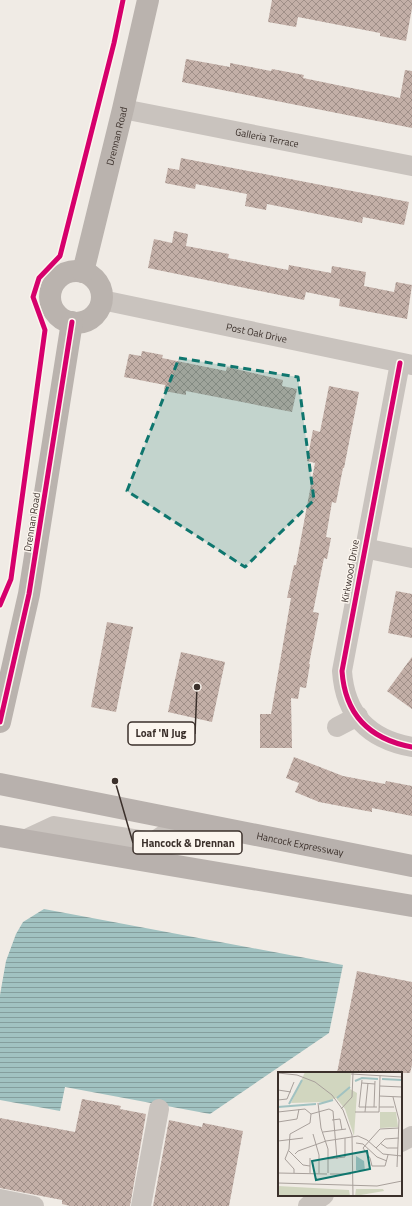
<svg xmlns="http://www.w3.org/2000/svg" width="412" height="1206" viewBox="0 0 412 1206" font-family="'Titillium Web',sans-serif">
<style>
.water{fill:url(#water-rules)}
.building{fill:url(#building-cross-hatch)}
.lines{fill:none;stroke-linecap:round;stroke-linejoin:round}
.street{stroke:#c9c3be;stroke-width:20}
.secondary{stroke:#bab3ae;stroke-width:22}
.primary{stroke:#b8b1ad;stroke-width:22}
.cycleway-casing{stroke:#fbf5ee;stroke-width:8}
.cycleway{stroke:#d6006c;stroke-width:5}
.marked{fill:#0f766e;fill-opacity:0.2;stroke:#0f766e;stroke-width:3;stroke-dasharray:8 5;stroke-linejoin:round}
.labels{text-anchor:middle;dominant-baseline:central;stroke-width:3;stroke-linejoin:round;paint-order:stroke}
.street-label{font-size:10px;fill:#3b302b;stroke:#fbf5ee}
.inset-river{fill:none;stroke:#a1c2c1;stroke-width:2}
.inset-road{fill:none;stroke:#a8a09b;stroke-width:1}
.view{fill:#0f766e;fill-opacity:0.15;stroke:#0f766e;stroke-width:2}
.inset-edge{fill:none;stroke:#3b302b;stroke-width:2}
.leader{fill:none;stroke:#3b302b;stroke-width:1.5}
.callout-dot{fill:#3b302b;stroke:#fbf5ee;stroke-width:1.5}
.callout{fill:#fbf5ee;stroke:#3b302b;stroke-width:1.5}
.callout-label{font-size:11px;text-anchor:middle;font-weight:bold;fill:#3b302b}
</style>
<defs>
<pattern id="water-rules" width="6" height="5" patternUnits="userSpaceOnUse"><rect width="6" height="5" fill="#a1c2c1"/><path d="M0 2.5h6" fill="none" stroke="#849e9d"/></pattern>
<pattern id="building-cross-hatch" width="8" height="8" patternUnits="userSpaceOnUse"><rect width="8" height="8" fill="#c3afa7"/><path d="M0 0l8 8M0 8l8-8" fill="none" stroke="#a08f88"/></pattern>
</defs>
<rect width="100%" height="100%" fill="#f0ebe5"/>
<path class="water" d="M 44,909 L 343,965 L 329,1033 L 210,1114 L 65,1087 L 60,1111 L 0,1100 L 0,995 L 6,961 L 16,934 L 23,922 Z"/>
<g class="building">
<path d="M 272,0 L 412,0 L 412,8 L 406,41 L 380,36 L 380,33 L 298,17 L 296,27 L 268,22 Z"/>
<path d="M 186,59 L 230,67 L 230,63 L 271,71 L 272,69 L 304,75 L 303,78 L 400,98 L 405,70 L 412,71 L 412,128 L 182,82 Z"/>
<path d="M 181,158 L 409,202 L 404,225 L 363,217 L 362,223 L 267,204 L 266,210 L 245,206 L 247,194 L 196,184 L 195,189 L 165,183 L 168,168 L 179,170 Z"/>
<path d="M 174,231 L 188,234 L 186,246 L 229,254 L 228,258 L 288,270 L 289,265 L 331,273 L 332,266 L 366,272 L 364,286 L 394,292 L 396,282 L 412,285 L 407,319 L 339,306 L 340,299 L 306,292 L 304,300 L 148,268 L 154,239 L 172,243 Z"/>
<path d="M 142,351 L 163,355 L 162,358 L 226,371 L 227,367 L 283,380 L 282,386 L 297,389 L 292,412 L 186,391 L 186,395 L 164,391 L 165,385 L 124,377 L 129,354 L 141,356 Z"/>
<path d="M 329,386 L 359,392 L 344,468 L 343,468 L 336,503 L 332,502 L 326,537 L 331,538 L 327,559 L 324,558 L 313,612 L 319,613 L 309,664 L 310,664 L 306,688 L 300,687 L 298,699 L 291,698 L 292,748 L 260,748 L 260,714 L 271,714 L 291,598 L 287,598 L 294,565 L 296,565 L 315,463 L 307,461 L 313,430 L 320,432 Z"/>
<path d="M 396,591 L 412,594 L 412,638 L 388,633 Z"/>
<path d="M 107,622 L 133,627 L 116,712 L 91,707 Z"/>
<path d="M 181,652 L 225,662 L 212,722 L 168,712 Z"/>
<path d="M 412,657 L 412,709 L 387,691 Z"/>
<path d="M 294,757 L 343,776 L 385,784 L 386,781 L 412,786 L 412,816 L 372,808 L 372,812 L 319,802 L 295,792 L 299,783 L 286,778 Z"/>
<path d="M 357,971 L 412,982 L 412,1065 L 410,1073 L 337,1073 Z"/>
<path d="M 82,1099 L 121,1106 L 120,1109 L 146,1114 L 130,1206 L 70,1206 L 62,1204 L 62,1200 L 0,1188 L 0,1118 L 75,1132 Z"/>
<path d="M 169,1120 L 202,1127 L 203,1123 L 243,1131 L 229,1206 L 153,1206 Z"/>
</g>
<g class="lines">
<g class="street">
<path id="s1" d="M 123,109 L 412,166"/>
<path id="s2" d="M 102,300 L 412,365"/>
<path d="M 400,363 L 342,671 C 345,715 369,739 412,747"/>
<path d="M 364,548 L 412,558"/>
<path d="M 337,727 L 358,716"/>
<path d="M 24,840 L 54,826 L 153,842 L 184,821"/>
<path d="M 401,1142 L 412,1136"/>
<path d="M 0,1199 L 34,1206"/>
<path d="M 141,1206 L 159,1109"/>
<path d="M 308,1206 L 324,1195"/>
</g>
<g class="secondary">
<circle cx="76" cy="297" r="26"/>
<path id="s3" d="M 83,272 L 123,109 L 148,0"/>
<path d="M 0,722 L 29,594 L 72,322"/>
</g>
<g class="primary">
<path id="s4" d="M 0,784 L 412,866"/>
<path d="M 0,836 L 412,906"/>
</g>
<g class="cycleway-casing">
<g id="cycleway">
<path d="M 400,363 L 342,671 C 345,715 369,739 412,747"/>
<path d="M 0,605 L 11,579 L 45,330 L 33,297 L 39,278 L 60,256 L 114,43 L 123,0"/>
<path d="M 0,722 L 29,594 L 72,322"/>
</g>
</g>
<use href="#cycleway" class="cycleway"/>
</g>
<path class="marked" d="M 179,358 L 298,377 L 314,500 L 245,567 L 127,491 Z"/>
<g class="labels">
<g class="street-label">
<text stroke="none"><textPath href="#s3" startOffset="140">Drennan Road</textPath></text>
<text stroke="none"><textPath href="#s1" startOffset="147">Galleria Terrace</textPath></text>
<text stroke="none"><textPath href="#s2" startOffset="158">Post Oak Drive</textPath></text>
<text transform="translate(32 522) rotate(-81)">Drennan Road</text>
<text transform="translate(350 571) rotate(-80)">Kirkwood Drive</text>
<text stroke="none"><textPath href="#s4" startOffset="306">Hancock Expressway</textPath></text>
</g>
</g>
<g transform="translate(278 1072)">
<rect width="124" height="124" fill="#f0ebe5"/>
<path d="M 27,0 L 73,0 L 72,17 L 79,21 L 76,64 L 67,37 L 58,26 L 47,30 L 13,31 ZM 102,40 L 118,40 L 120,55 L 102,56 ZM 0,114 L 71,118 L 72,124 L 0,124 ZM 78,117 L 105,117 L 106,119 L 77,124 Z" fill="#d1d6bf"/>
<path d="M 78,84 L 86,89 L 87,99 L 78,98 Z" fill="#a1c2c1"/>
<path class="inset-river" d="M 104,7 L 124,8M 77,9 L 84,6 L 100,7M 59,26 L 72,15M 11,32 L 24,8M 41,32 L 55,28M 0,35 L 38,32"/>
<path class="inset-road" d="M 0,1 L 19,3 L 37,10 L 54,23 L 65,38 L 74,63 L 75,124M 73,2 L 124,5M 84,8 L 81,35 L 99,35M 84,11 L 97,12M 102,14 L 124,15M 0,18 L 13,20M 101,24 L 124,25M 115,25 L 121,48 L 119,95M 0,28 L 9,27 L 16,10M 40,31 L 43,56 L 50,77 L 50,101M 96,35 L 97,9M 101,35 L 116,35M 63,37 L 74,25 L 75,1M 0,40 L 27,37 L 33,42 L 32,51 L 12,62 L 11,77 L 7,87 L 16,97 L 16,101M 77,40 L 101,40 L 102,4M 87,40 L 90,11M 33,42 L 51,37 L 55,39 L 59,87M 54,48 L 62,47 L 64,58M 0,50 L 19,47 L 21,37M 45,60 L 68,57M 35,62 L 41,83 L 41,101M 0,69 L 25,66M 78,71 L 85,72 L 99,85 L 109,89M 102,71 L 109,76 L 120,76M 98,76 L 107,67 L 121,66M 11,79 L 25,93 L 32,94M 17,82 L 20,79 L 48,69 L 80,64 L 89,68 L 105,82 L 124,84M 110,83 L 107,94 L 94,94 L 92,86 L 85,76 L 102,57 L 121,56M 32,86 L 32,101M 50,87 L 67,85 L 67,66M 0,101 L 49,102M 52,102 L 73,102M 0,111 L 99,114 L 124,109"/>
<path class="view" d="M 89,79 L 92,97 L 38,108 L 34,89 Z"/>
<rect width="124" height="124" class="inset-edge"/>
</g>
<path class="leader" d="M197 687L195 734M115 781L133 843"/>
<g class="callout-dot">
<circle cx="197" cy="687" r="4"/>
<circle cx="115" cy="781" r="4"/>
</g>
<g class="callout">
<rect x="128" y="722" width="67" height="23" rx="4"/>
<rect x="133" y="831" width="109" height="23" rx="4"/>
</g>
<g class="callout-label">
<text x="161" y="737">Loaf 'N Jug</text>
<text x="188" y="847">Hancock &amp; Drennan</text>
</g>
</svg>
